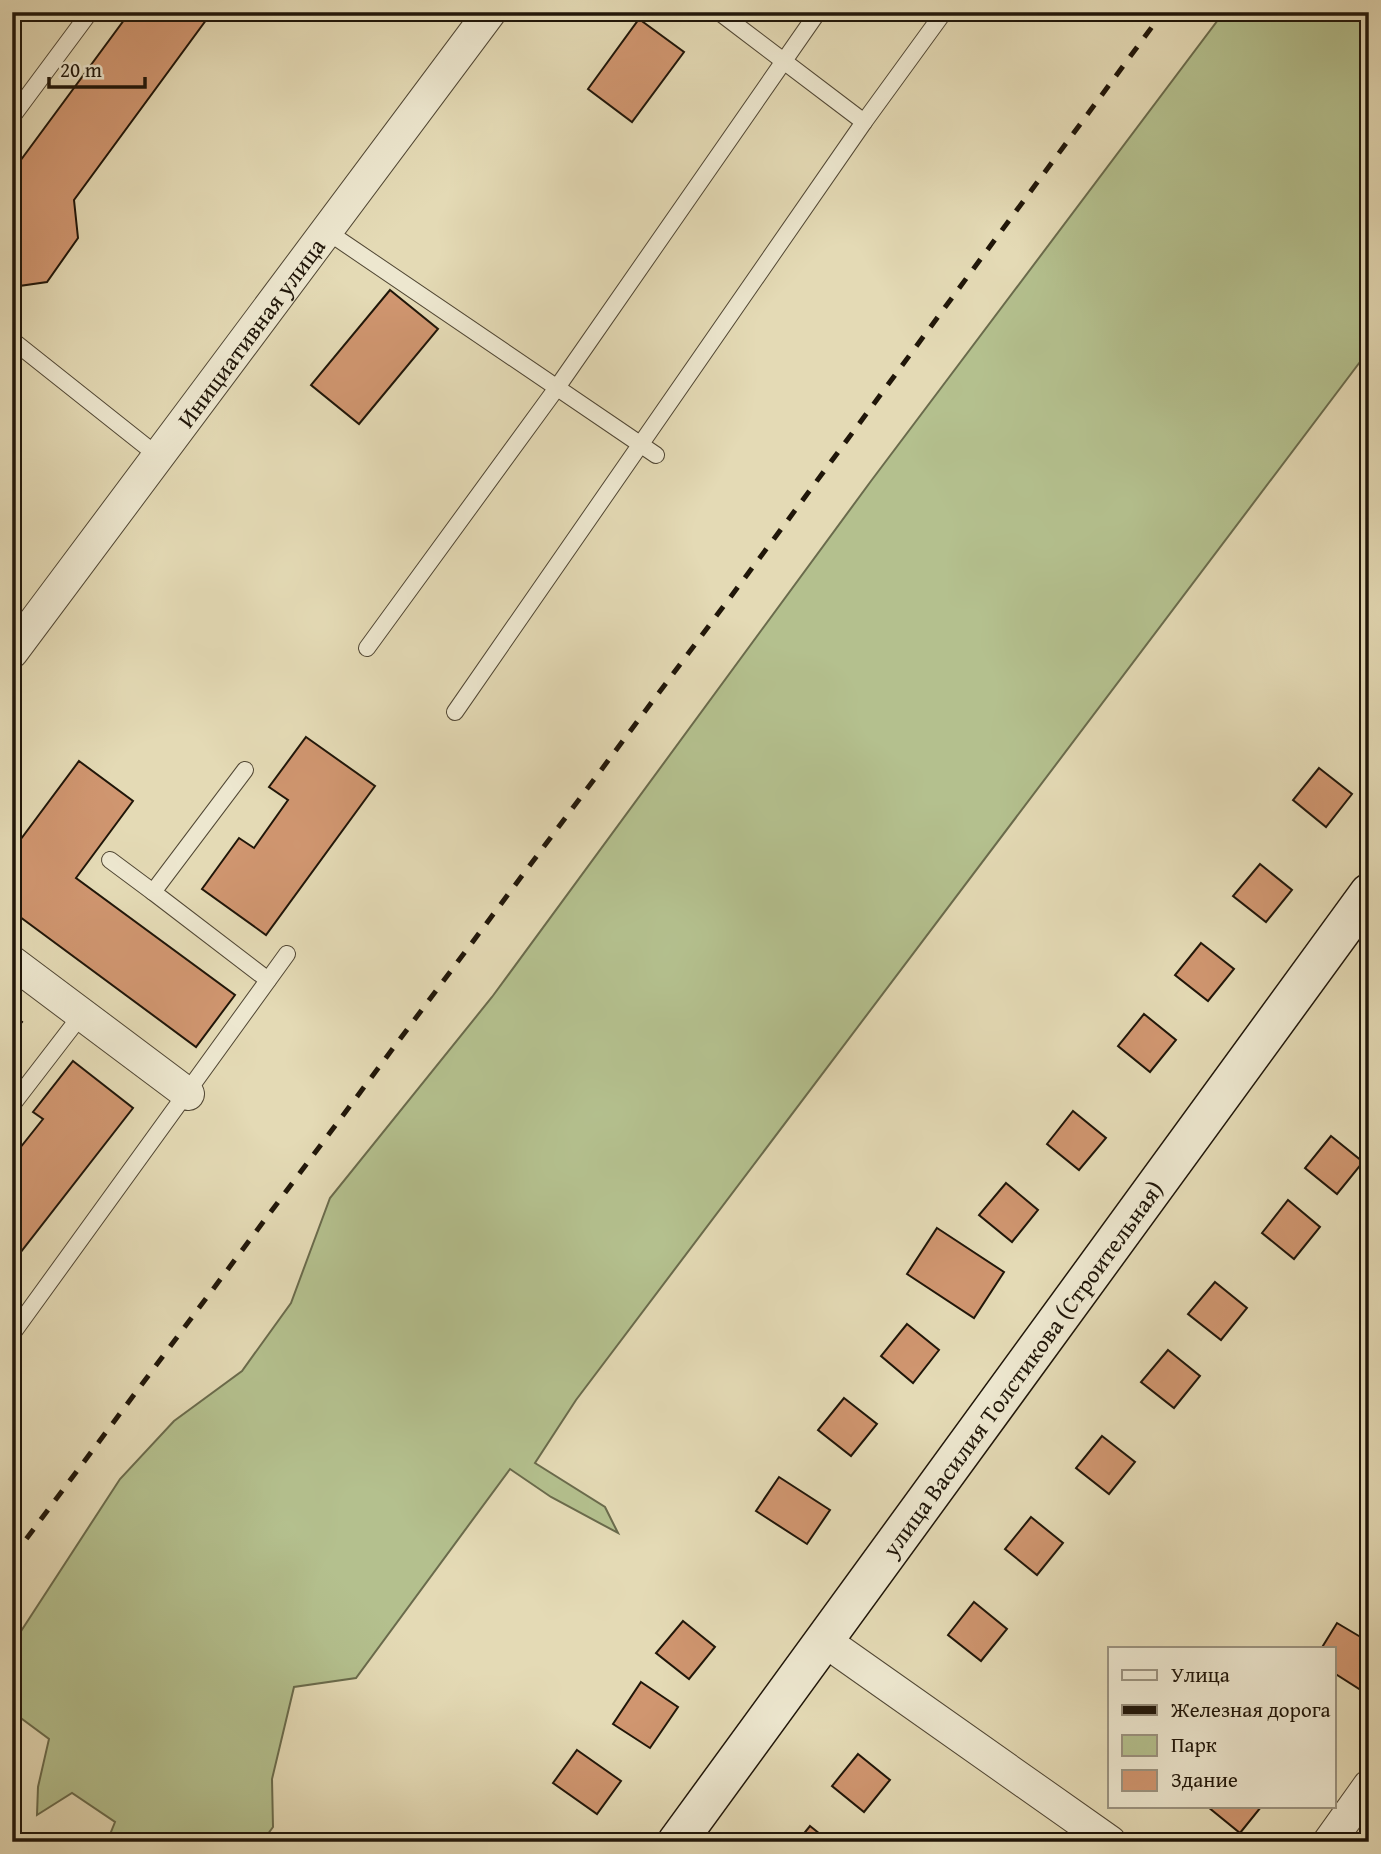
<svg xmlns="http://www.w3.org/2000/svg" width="1381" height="1854" viewBox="0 0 1381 1854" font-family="'Gentium Book Plus',serif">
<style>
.green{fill:#b4c08e;stroke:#6a6b4c;stroke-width:2}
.building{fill:#d09670;stroke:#201609;stroke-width:2}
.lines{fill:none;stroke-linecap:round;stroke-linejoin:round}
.service-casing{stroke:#514734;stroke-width:18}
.minor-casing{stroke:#514734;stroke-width:34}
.secondary-casing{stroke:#201609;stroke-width:41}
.service{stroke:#ede7cf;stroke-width:16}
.minor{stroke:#ede7cf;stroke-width:32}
.secondary{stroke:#ede7cf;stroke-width:38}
.rail{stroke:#201609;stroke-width:5;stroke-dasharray:12 12;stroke-linecap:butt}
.labels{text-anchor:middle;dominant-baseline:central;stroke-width:6;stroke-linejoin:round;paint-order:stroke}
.street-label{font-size:24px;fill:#201609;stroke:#ede7cf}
</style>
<rect width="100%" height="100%" fill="#e4dab5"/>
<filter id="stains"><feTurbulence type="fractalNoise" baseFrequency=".00286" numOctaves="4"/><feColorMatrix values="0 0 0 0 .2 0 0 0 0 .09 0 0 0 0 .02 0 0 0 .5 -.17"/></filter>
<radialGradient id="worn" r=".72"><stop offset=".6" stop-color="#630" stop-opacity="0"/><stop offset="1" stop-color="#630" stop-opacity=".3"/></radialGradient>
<path class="green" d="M 1224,12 L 1369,12 L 1369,350 L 576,1400 L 535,1463 L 605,1507 L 618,1533 L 551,1497 L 510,1469 L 356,1678 L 294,1687 L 272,1779 L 273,1827 L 262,1842 L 152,1842 L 146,1839 L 107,1842 L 115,1822 L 72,1793 L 37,1815 L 38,1787 L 49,1739 L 14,1713 L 12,1645 L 120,1479 L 174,1421 L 242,1371 L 291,1303 L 330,1198 L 492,997 L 871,481 Z"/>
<g class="building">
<path d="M 130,12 L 212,12 L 74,200 L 78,238 L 47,282 L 12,287 L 12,172 Z"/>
<path d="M 639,19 L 684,52 L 632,122 L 588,89 Z"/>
<path d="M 390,290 L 438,329 L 359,424 L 311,385 Z"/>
<path d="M 306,737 L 375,786 L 266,935 L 202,889 L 239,838 L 254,848 L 288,800 L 269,787 Z"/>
<path d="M 79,761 L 133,801 L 76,878 L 235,995 L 196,1047 L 12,911 L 12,851 Z"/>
<path d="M 1319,768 L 1352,794 L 1326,827 L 1293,800 Z"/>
<path d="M 1260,864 L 1292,890 L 1266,922 L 1233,896 Z"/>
<path d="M 1201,943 L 1234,969 L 1208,1001 L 1175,975 Z"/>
<path d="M 12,1014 L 22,1022 L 12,1035 Z"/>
<path d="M 1144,1014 L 1176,1040 L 1150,1072 L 1118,1046 Z"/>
<path d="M 73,1061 L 133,1108 L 20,1253 L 12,1247 L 12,1158 L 43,1119 L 33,1112 Z"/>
<path d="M 1073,1111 L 1106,1138 L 1079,1170 L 1047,1144 Z"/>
<path d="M 1331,1136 L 1363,1162 L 1337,1194 L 1305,1168 Z"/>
<path d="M 1006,1183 L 1038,1210 L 1012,1242 L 979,1215 Z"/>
<path d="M 1288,1200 L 1320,1227 L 1294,1259 L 1262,1233 Z"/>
<path d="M 937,1228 L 1004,1272 L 974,1318 L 907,1274 Z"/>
<path d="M 1215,1282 L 1247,1308 L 1221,1340 L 1188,1314 Z"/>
<path d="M 907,1324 L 939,1350 L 913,1383 L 881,1356 Z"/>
<path d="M 1168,1350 L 1200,1376 L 1174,1408 L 1141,1382 Z"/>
<path d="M 844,1398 L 877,1424 L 851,1456 L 818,1430 Z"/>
<path d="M 1102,1436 L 1135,1462 L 1109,1494 L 1076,1468 Z"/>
<path d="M 779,1477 L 830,1510 L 807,1544 L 756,1511 Z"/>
<path d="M 1031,1517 L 1063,1543 L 1037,1575 L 1005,1549 Z"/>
<path d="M 974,1602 L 1007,1629 L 981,1661 L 948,1635 Z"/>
<path d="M 683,1621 L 715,1647 L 689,1679 L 656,1653 Z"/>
<path d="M 1337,1623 L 1369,1642 L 1369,1683 L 1364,1692 L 1334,1673 L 1334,1649 L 1321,1649 Z"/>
<path d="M 641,1682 L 678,1707 L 650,1748 L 613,1724 Z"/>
<path d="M 577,1750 L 621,1781 L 597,1814 L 553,1783 Z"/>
<path d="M 858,1754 L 890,1780 L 864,1812 L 832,1786 Z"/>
<path d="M 1208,1807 L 1261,1807 L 1240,1833 Z"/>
<path d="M 810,1826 L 830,1842 L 797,1842 Z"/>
</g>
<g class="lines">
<g class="service-casing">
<g id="service">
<path d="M 719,12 L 864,122"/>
<path d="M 12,117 L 90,12"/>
<path d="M 325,230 L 656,455"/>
<path d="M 12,340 L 158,456"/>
<path d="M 367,648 L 556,389 L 818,12"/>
<path d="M 455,712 L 864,122 L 944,12"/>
<path d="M 245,770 L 153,892 L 268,980"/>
<path d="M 110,860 L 153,892"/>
<path d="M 12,1105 L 82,1014"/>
<path d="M 12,1334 L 287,954"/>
</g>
</g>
<g class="minor-casing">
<g id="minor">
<path id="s1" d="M 12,652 L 490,12"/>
<path d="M 12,962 L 188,1094"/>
<path d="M 825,1641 L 1110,1842"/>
<path d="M 1329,1842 L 1369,1786"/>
</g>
</g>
<g class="secondary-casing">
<g id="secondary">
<path id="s2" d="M 677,1842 L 1369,893"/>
</g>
</g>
<use href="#service" class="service"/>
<use href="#minor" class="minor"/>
<use href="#secondary" class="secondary"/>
<path class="rail" d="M 12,1558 L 788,520 L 1163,12"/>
</g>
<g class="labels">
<g class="street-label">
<text stroke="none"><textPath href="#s1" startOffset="399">Инициативная улица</textPath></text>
<text stroke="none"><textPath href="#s2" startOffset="586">улица Василия Толстикова (Строительная)</textPath></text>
</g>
</g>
<rect width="1381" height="1854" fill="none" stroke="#e4dab5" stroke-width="42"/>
<rect x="14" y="14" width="1353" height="1826" fill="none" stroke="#201609" stroke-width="3.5"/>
<rect x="21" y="21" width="1339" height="1812" fill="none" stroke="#201609" stroke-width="2"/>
<rect x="1108" y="1647" width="228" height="161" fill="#ede7cf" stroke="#9b9380" stroke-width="2"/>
<rect x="1122" y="1670" width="35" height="10" fill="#ede7cf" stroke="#9b9380" stroke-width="2"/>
<text x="1171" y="1682" font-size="21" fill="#201609">Улица</text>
<rect x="1122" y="1705" width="35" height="10" fill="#201609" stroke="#9b9380" stroke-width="2"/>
<text x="1171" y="1717" font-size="21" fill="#201609">Железная дорога</text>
<rect x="1122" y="1735" width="35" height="21" fill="#b4c08e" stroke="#9b9380" stroke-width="2"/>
<text x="1171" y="1752" font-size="21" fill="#201609">Парк</text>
<rect x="1122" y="1770" width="35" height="21" fill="#d09670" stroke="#9b9380" stroke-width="2"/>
<text x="1171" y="1787" font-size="21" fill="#201609">Здание</text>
<path d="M49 77v10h96v-10" fill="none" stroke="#201609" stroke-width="3.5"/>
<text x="60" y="77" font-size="21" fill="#201609" stroke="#ede7cf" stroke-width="5" paint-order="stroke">20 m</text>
<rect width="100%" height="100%" filter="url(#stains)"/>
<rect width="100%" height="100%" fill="url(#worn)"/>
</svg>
